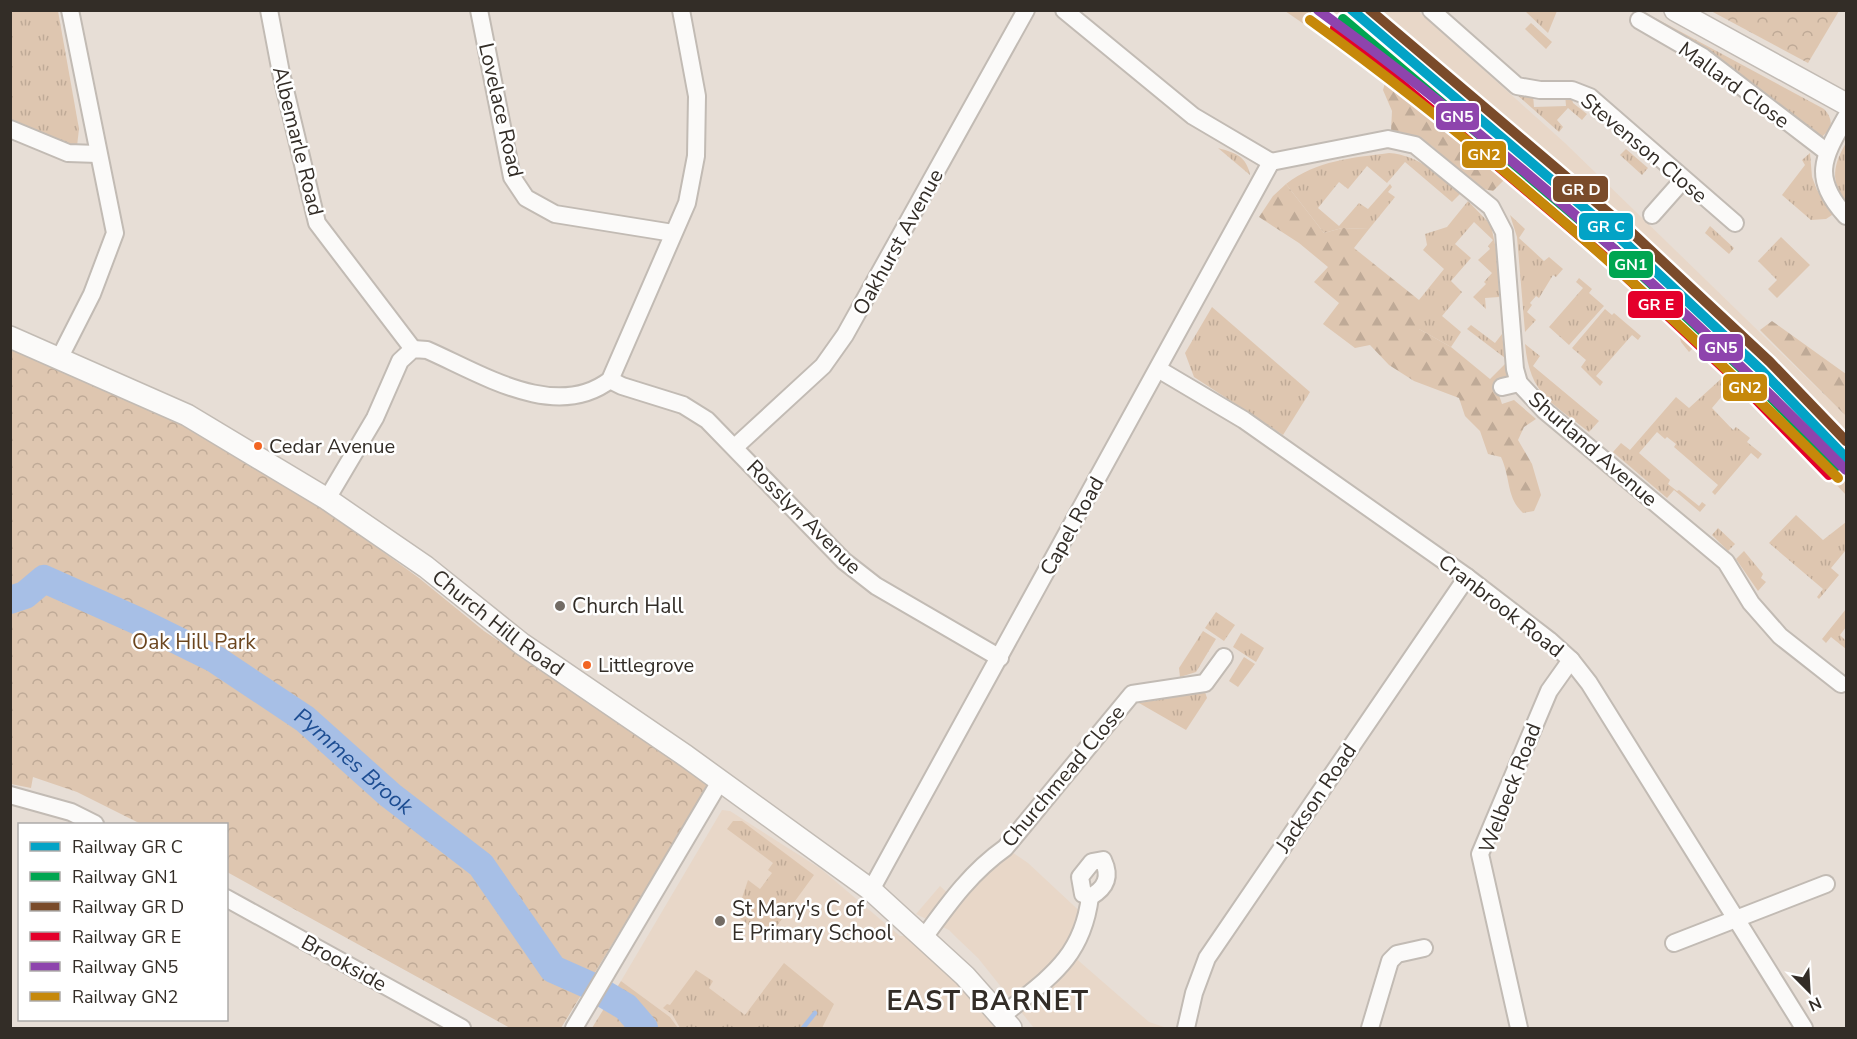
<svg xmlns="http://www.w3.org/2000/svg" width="1857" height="1039" viewBox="0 0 1857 1039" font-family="'Nunito Sans',sans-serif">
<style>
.built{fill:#e8d7c8}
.grass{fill:url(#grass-tufts)}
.forest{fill:url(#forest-firs)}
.park{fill:url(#park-crowns)}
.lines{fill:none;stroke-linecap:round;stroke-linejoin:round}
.stream{stroke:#a7bfe6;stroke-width:4.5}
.river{stroke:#a7bfe6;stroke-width:28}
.minor-casing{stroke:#c2bbb4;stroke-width:20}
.tertiary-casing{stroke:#c2bbb4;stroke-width:24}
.minor{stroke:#fbfaf9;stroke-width:16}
.tertiary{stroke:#fbfaf9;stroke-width:21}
.rail-1-casing{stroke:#fff;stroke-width:15}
.rail-2-casing{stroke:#fff;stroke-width:15}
.rail-3-casing{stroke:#fff;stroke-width:15}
.rail-4-casing{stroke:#fff;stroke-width:15}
.rail-5-casing{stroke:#fff;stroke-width:15}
.rail-6-casing{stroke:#fff;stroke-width:15}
.rail-1{stroke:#03a3c6;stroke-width:10}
.rail-2{stroke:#00a651;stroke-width:10}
.rail-3{stroke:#7a4b2a;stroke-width:10}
.rail-4{stroke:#e4002b;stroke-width:10}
.rail-5{stroke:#8e44ad;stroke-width:10}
.rail-6{stroke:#c6880a;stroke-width:10}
.bus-dot{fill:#f26522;stroke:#fff;stroke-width:2}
.poi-dot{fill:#726b64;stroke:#fff;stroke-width:2}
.labels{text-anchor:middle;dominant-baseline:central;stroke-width:5;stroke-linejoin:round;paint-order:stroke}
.bus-label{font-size:20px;fill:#332d27;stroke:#fff;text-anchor:start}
.street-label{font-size:21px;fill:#332d27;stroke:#fff}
.poi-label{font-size:21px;fill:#332d27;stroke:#fff;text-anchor:start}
.park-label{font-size:21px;fill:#6c461f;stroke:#fff}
.water-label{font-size:22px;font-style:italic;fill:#1d4d92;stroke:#fff}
.district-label{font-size:27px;font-weight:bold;letter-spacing:1.5px;fill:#332d27;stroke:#fff}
.line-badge{stroke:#fff;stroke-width:2}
.badge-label{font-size:16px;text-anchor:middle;font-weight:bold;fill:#fff}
</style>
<defs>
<pattern id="grass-tufts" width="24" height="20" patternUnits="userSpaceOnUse" patternTransform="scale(1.5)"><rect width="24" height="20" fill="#dec6b0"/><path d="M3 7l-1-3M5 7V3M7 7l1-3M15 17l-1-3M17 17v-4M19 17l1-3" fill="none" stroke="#bfaa97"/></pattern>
<pattern id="forest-firs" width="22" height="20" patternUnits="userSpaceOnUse" patternTransform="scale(1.5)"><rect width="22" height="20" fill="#dec6b0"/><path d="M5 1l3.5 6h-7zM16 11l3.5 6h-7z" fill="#bfaa97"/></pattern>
<pattern id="park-crowns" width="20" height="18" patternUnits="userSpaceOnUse" patternTransform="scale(1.5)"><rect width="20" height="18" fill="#dec6b0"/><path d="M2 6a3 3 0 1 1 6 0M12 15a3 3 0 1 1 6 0" fill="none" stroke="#bfaa97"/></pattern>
</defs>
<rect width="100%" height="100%" fill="#e7ded6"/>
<g class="built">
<path d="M 1309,11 L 1418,11 L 1565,143 L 1846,416 L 1846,481 L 1636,274 L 1409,82 Z"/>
<path d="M 722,810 L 730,811 L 821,869 L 900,936 L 925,936 L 1011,1028 L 678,1028 L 670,1017 L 621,981 Z"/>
<path d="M 1006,848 L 1028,863 L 1087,918 L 1072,955 L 1149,1022 L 1167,1028 L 1034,1028 L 978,958 L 958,939 L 949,930 L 916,914 L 940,886 L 954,899 Z"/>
</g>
<g class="grass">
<path d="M 13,11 L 58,11 L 79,129 L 77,146 L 70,148 L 11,123 L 11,14 Z"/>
<path d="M 1525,11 L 1557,11 L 1548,33 Z"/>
<path d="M 1646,13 L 1824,109 C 1834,120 1833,129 1820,138 L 1651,21 Z"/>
<path d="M 1531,23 L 1552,42 L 1546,49 L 1525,29 Z"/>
<path d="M 1507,86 L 1533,95 L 1534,107 L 1566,106 L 1565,94 L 1571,95 L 1573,103 L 1587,114 L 1582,120 L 1568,108 L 1557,120 L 1563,127 L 1559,132 Z"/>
<path d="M 1846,143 L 1846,201 C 1829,182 1834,163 1846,143 Z"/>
<path d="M 1218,148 C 1236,153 1246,156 1250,175 Z"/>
<path d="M 1626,149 L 1648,168 L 1642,175 L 1620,155 Z"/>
<path d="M 1389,153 C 1419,155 1438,175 1460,194 L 1452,202 L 1405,162 L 1387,183 L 1367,166 L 1348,189 L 1339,182 L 1318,208 L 1339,226 L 1359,203 L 1368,209 L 1390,184 L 1392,187 L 1388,192 L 1395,197 L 1369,229 L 1342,228 L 1324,233 L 1286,184 C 1317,160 1352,158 1389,153 Z"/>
<path d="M 1810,153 L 1812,177 L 1817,190 L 1835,213 L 1826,219 L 1811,220 L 1782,195 L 1805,165 L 1802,160 Z"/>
<path d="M 1468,201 L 1491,225 L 1498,259 L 1499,297 L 1485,298 L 1486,309 L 1473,297 L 1486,284 L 1484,282 L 1492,273 L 1478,260 L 1490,249 L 1488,246 L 1493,240 L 1474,222 L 1455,244 L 1471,258 L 1451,281 L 1462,292 L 1442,316 L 1461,332 L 1451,347 L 1419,329 L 1419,300 L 1444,269 L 1423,250 L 1427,245 L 1425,234 L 1447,227 Z"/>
<path d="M 1510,215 L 1525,229 L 1519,238 L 1544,261 L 1549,257 L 1563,269 L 1556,277 L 1553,275 L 1539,298 L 1536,296 L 1530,303 L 1532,305 L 1527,312 L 1536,320 L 1525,332 L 1517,237 Z"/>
<path d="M 1710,226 L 1734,248 L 1729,254 L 1705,233 Z"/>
<path d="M 1781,237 L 1810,265 L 1777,298 L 1768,289 L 1777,280 L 1758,261 Z"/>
<path d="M 1579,278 L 1592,289 L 1589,293 L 1604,306 L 1569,345 L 1549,327 L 1583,288 L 1576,282 Z"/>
<path d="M 1212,307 L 1310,392 L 1283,435 L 1194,377 L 1185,353 Z"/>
<path d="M 1605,309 L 1612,315 L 1614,313 L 1641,336 L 1638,340 L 1632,335 L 1596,376 L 1603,382 L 1600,386 L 1581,367 L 1586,360 L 1572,348 Z"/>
<path d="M 1471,325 L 1495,343 L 1502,334 L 1505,358 L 1467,329 Z"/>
<path d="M 1525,344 L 1540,356 L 1533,366 L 1599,421 L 1589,432 C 1552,402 1530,396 1525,344 Z"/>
<path d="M 1722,378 L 1739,392 L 1731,401 L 1723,395 L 1712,408 L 1733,430 L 1736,427 L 1750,438 L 1747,442 L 1762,454 L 1758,459 L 1751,453 L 1715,495 L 1712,492 L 1718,485 L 1674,447 L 1676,444 L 1667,437 L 1665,439 L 1657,432 L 1639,453 L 1670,480 L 1668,484 L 1677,491 L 1679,490 L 1699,506 L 1702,502 L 1706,505 L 1700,512 L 1674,490 L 1667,498 L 1613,452 L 1621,443 L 1630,450 L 1676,397 L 1689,408 Z"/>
<path d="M 1796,515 L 1823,540 L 1846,522 L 1846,550 L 1831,568 L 1839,575 L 1819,599 L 1817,597 L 1823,589 L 1769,543 Z"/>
<path d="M 1718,528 L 1735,544 L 1728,551 L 1712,535 Z"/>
<path d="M 1744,551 L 1763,574 L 1761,578 L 1766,582 L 1758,591 L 1736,559 Z"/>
<path d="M 1846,609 L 1846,627 L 1840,635 L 1846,641 L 1846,649 L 1831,637 L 1826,643 L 1822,639 Z"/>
<path d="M 1216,612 L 1235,625 L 1224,641 L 1205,628 Z"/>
<path d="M 1203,631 L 1216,639 L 1196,672 L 1180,677 L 1179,668 Z"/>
<path d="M 1241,633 L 1264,648 L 1256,662 L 1233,647 Z"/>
<path d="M 1244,657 L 1255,664 L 1238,687 L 1229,681 Z"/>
<path d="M 1205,692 L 1207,698 L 1186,730 L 1139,703 Z"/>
<path d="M 733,821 L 742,821 L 814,875 L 768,938 L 736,916 L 748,880 L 760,889 L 772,873 L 768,870 L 773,863 L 727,829 Z"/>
<path d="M 784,963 L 834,1004 L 822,1028 L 680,1028 L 672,1014 L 663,1008 L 667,1004 L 670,1005 L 696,970 L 713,981 L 709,988 L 745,1015 Z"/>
</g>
<g class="forest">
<path d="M 1285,11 L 1310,11 L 1383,65 L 1314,31 Z"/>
<path d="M 1389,68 L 1636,274 L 1846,481 L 1846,495 C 1808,453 1765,415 1722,378 L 1724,372 L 1696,345 L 1689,352 L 1681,342 L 1679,334 L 1507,177 L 1493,191 L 1479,188 L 1432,146 L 1391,131 L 1392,111 L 1383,90 Z"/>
<path d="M 1286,184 L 1324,233 L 1342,228 L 1369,229 L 1354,248 L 1419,300 L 1419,329 L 1451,347 L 1490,379 L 1505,364 L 1507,377 L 1497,389 L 1502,404 L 1514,400 L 1536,419 L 1524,427 L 1518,440 L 1532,464 L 1541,495 L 1534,511 L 1523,513 C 1506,497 1511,479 1501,457 L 1488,454 L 1480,431 L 1465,416 L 1459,398 L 1414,381 L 1389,365 L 1370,345 L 1355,348 L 1323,324 L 1339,303 L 1314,282 L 1328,267 L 1299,243 L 1259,217 L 1273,196 Z"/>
<path d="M 1772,321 L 1846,374 L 1846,416 L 1760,330 Z"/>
</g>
<g class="park">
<path d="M 1711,11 L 1839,10 L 1839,11 L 1808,63 Z"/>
<path d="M 10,349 L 173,420 L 316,503 L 419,578 L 484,631 L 710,784 L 561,1028 L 510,1028 L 227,872 L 226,824 L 141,824 L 77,792 L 33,777 L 31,788 L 11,784 Z"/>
<path d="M 621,981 L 670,1017 L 678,1028 L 592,1028 Z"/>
</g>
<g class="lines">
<path class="stream" d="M 803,1028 L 815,1013"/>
<path class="river" id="s1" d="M 10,600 L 25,595 L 44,579 L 138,621 L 215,659 L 305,719 L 390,795 L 481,865 L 553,969 L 589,985 L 626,1007 L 644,1028"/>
<g class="minor-casing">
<g id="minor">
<path d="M 269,10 L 281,73 L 317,223 L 413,349"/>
<path d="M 479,10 L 512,177 L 526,198 L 555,214 L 673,233"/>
<path d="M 1064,10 L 1193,116 L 1271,162"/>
<path d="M 1431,10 L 1517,86 L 1540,90 L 1572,90 L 1590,97 L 1735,223"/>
<path d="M 1639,20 L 1703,57 L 1827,152"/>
<path d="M 1846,117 C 1823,158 1811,177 1846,216"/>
<path d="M 10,129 L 68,153 L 98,154"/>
<path d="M 1271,162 L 1388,139 L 1415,145 L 1491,207 L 1504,232 L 1515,369 L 1519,383 L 1544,410 L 1726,562 L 1751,603 L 1780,636 L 1841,684"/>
<path d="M 1652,215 L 1683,180"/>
<path d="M 60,357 L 92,294 L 115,233 L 70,10"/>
<path d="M 1158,369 L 1244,420 L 1467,577 L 1549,640 L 1571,660 L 1589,683 L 1804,1028"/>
<path d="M 610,380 L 622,386 L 683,405 L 707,420 L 844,561 L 876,586 L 1000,658"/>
<path d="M 1502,387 L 1519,383"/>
<path d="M 735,447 L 823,366 L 845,335 L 1026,10"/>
<path d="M 327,499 L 375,418 L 400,361 L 413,349 L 427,350 C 480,373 555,422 610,380 L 687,203 L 696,156 L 697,96 L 681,10"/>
<path d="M 10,795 L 71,812 L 95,824"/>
<path d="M 1103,860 C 1111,877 1106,888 1090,897 L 1083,894 L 1080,877 L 1092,862 Z"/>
<path d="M 871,890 L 1271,162"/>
<path d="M 226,898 L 462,1028"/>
<path d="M 925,936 C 949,903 971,872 1005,848 L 1132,694 L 1205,683 L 1224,657"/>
<path d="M 1674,943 L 1826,884"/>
<path d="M 1003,1015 C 1048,978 1082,959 1090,897"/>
<path d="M 574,1028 L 719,783"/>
<path d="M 1186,1028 L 1194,993 L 1207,958 L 1467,577"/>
<path d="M 1370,1028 L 1390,961 L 1397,954 L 1424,948"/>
<path d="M 1519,1028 L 1480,854 L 1549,691 L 1571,660"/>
</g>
</g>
<g class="tertiary-casing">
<g id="tertiary">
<path d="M 1675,10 L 1846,104"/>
<path id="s2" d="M 10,337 L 187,415 L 327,499 L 426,567 L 522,644 L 686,756 L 871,890 L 965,976 L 1011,1028"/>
</g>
</g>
<use href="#minor" class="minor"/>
<use href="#tertiary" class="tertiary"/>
<g class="rail-1-casing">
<path id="rail-1" d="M 1352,10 L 1622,240 L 1762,371 L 1846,458"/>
</g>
<g class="rail-2-casing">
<path id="rail-2" d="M 1343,19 L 1614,249 L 1754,380 L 1837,466"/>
</g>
<g class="rail-3-casing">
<path id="rail-3" d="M 1370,10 L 1630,231 L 1770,362 L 1846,441"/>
</g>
<g class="rail-4-casing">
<path id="rail-4" d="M 1335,28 L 1606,258 L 1745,388 L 1829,475"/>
</g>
<g class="rail-5-casing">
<path id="rail-5" d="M 1318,10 C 1508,147 1681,304 1846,470"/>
</g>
<g class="rail-6-casing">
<path id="rail-6" d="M 1310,20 C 1500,157 1672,313 1838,478"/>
</g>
<use href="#rail-1" class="rail-1"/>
<use href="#rail-2" class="rail-2"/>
<use href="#rail-3" class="rail-3"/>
<use href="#rail-4" class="rail-4"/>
<use href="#rail-5" class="rail-5"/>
<use href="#rail-6" class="rail-6"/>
</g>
<g class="bus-dot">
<circle cx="258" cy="446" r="5"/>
<circle cx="587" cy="665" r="5"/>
</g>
<g class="poi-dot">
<circle cx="560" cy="606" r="6"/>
<circle cx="720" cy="921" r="6"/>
</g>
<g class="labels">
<g class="bus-label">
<text x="269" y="446">Cedar Avenue</text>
<text x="598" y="665">Littlegrove</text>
</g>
<g class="street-label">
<text transform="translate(1734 85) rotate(36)">Mallard Close</text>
<text transform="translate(501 110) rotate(77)">Lovelace Road</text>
<text transform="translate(298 141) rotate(76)">Albemarle Road</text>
<text transform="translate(1644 148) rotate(40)">Stevenson Close</text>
<text transform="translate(898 242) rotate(-61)">Oakhurst Avenue</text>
<text transform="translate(1593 449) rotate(41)">Shurland Avenue</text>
<text transform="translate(804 517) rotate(45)">Rosslyn Avenue</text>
<text transform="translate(1072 526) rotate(-61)">Capel Road</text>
<text transform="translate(1501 606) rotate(38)">Cranbrook Road</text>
<text stroke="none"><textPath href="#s2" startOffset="568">Church Hill Road</textPath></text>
<text transform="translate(1063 776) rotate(-50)">Churchmead Close</text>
<text transform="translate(1510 788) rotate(-69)">Welbeck Road</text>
<text transform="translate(1316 798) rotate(-56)">Jackson Road</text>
<text transform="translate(344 963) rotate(29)">Brookside</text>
</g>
<g class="poi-label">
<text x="572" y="606">Church Hall</text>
<text x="732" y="909">St Mary's C of<tspan x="732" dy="24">E Primary School</tspan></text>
</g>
<g class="park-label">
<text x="194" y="642">Oak Hill Park</text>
</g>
<g class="water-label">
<text stroke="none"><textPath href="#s1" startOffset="402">Pymmes Brook</textPath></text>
</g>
<g class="district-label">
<text x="988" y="1001">EAST BARNET</text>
</g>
</g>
<g class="line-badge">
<rect x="1435" y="102" width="45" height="29" rx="6" fill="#8e44ad"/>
<rect x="1461" y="140" width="46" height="29" rx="6" fill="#c6880a"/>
<rect x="1552" y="175" width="57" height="28" rx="6" fill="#7a4b2a"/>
<rect x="1578" y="212" width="56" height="29" rx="6" fill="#03a3c6"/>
<rect x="1608" y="250" width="46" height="29" rx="6" fill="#00a651"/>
<rect x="1627" y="290" width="57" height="29" rx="6" fill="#e4002b"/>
<rect x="1698" y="333" width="46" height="29" rx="6" fill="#8e44ad"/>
<rect x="1722" y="373" width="46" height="29" rx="6" fill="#c6880a"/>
</g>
<g class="badge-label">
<text x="1457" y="122">GN5</text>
<text x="1484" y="160">GN2</text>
<text x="1581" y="195">GR D</text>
<text x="1606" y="232">GR C</text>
<text x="1631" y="270">GN1</text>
<text x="1656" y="310">GR E</text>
<text x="1721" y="353">GN5</text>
<text x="1745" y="393">GN2</text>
</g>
<rect width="1857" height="1039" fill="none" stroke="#332d27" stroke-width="24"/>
<rect x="18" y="823" width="210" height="198" fill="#ffffff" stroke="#adaba9" stroke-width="1.5"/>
<rect x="30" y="842" width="30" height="9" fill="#03a3c6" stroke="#adaba9" stroke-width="1.5"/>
<text x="72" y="853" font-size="18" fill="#332d27">Railway GR C</text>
<rect x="30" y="872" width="30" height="9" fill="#00a651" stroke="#adaba9" stroke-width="1.5"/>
<text x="72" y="883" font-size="18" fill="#332d27">Railway GN1</text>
<rect x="30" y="902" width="30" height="9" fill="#7a4b2a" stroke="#adaba9" stroke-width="1.5"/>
<text x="72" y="913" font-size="18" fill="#332d27">Railway GR D</text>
<rect x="30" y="932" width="30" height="9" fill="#e4002b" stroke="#adaba9" stroke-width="1.5"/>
<text x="72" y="943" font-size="18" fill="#332d27">Railway GR E</text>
<rect x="30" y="962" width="30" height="9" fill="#8e44ad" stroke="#adaba9" stroke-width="1.5"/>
<text x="72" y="973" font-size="18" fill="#332d27">Railway GN5</text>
<rect x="30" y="992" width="30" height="9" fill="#c6880a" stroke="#adaba9" stroke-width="1.5"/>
<text x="72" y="1003" font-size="18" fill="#332d27">Railway GN2</text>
<g transform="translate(1809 991) rotate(156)" stroke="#ffffff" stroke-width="4.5" paint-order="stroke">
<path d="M0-4.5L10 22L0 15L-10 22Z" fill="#332d27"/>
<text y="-9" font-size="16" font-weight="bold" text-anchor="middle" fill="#332d27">N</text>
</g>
</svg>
